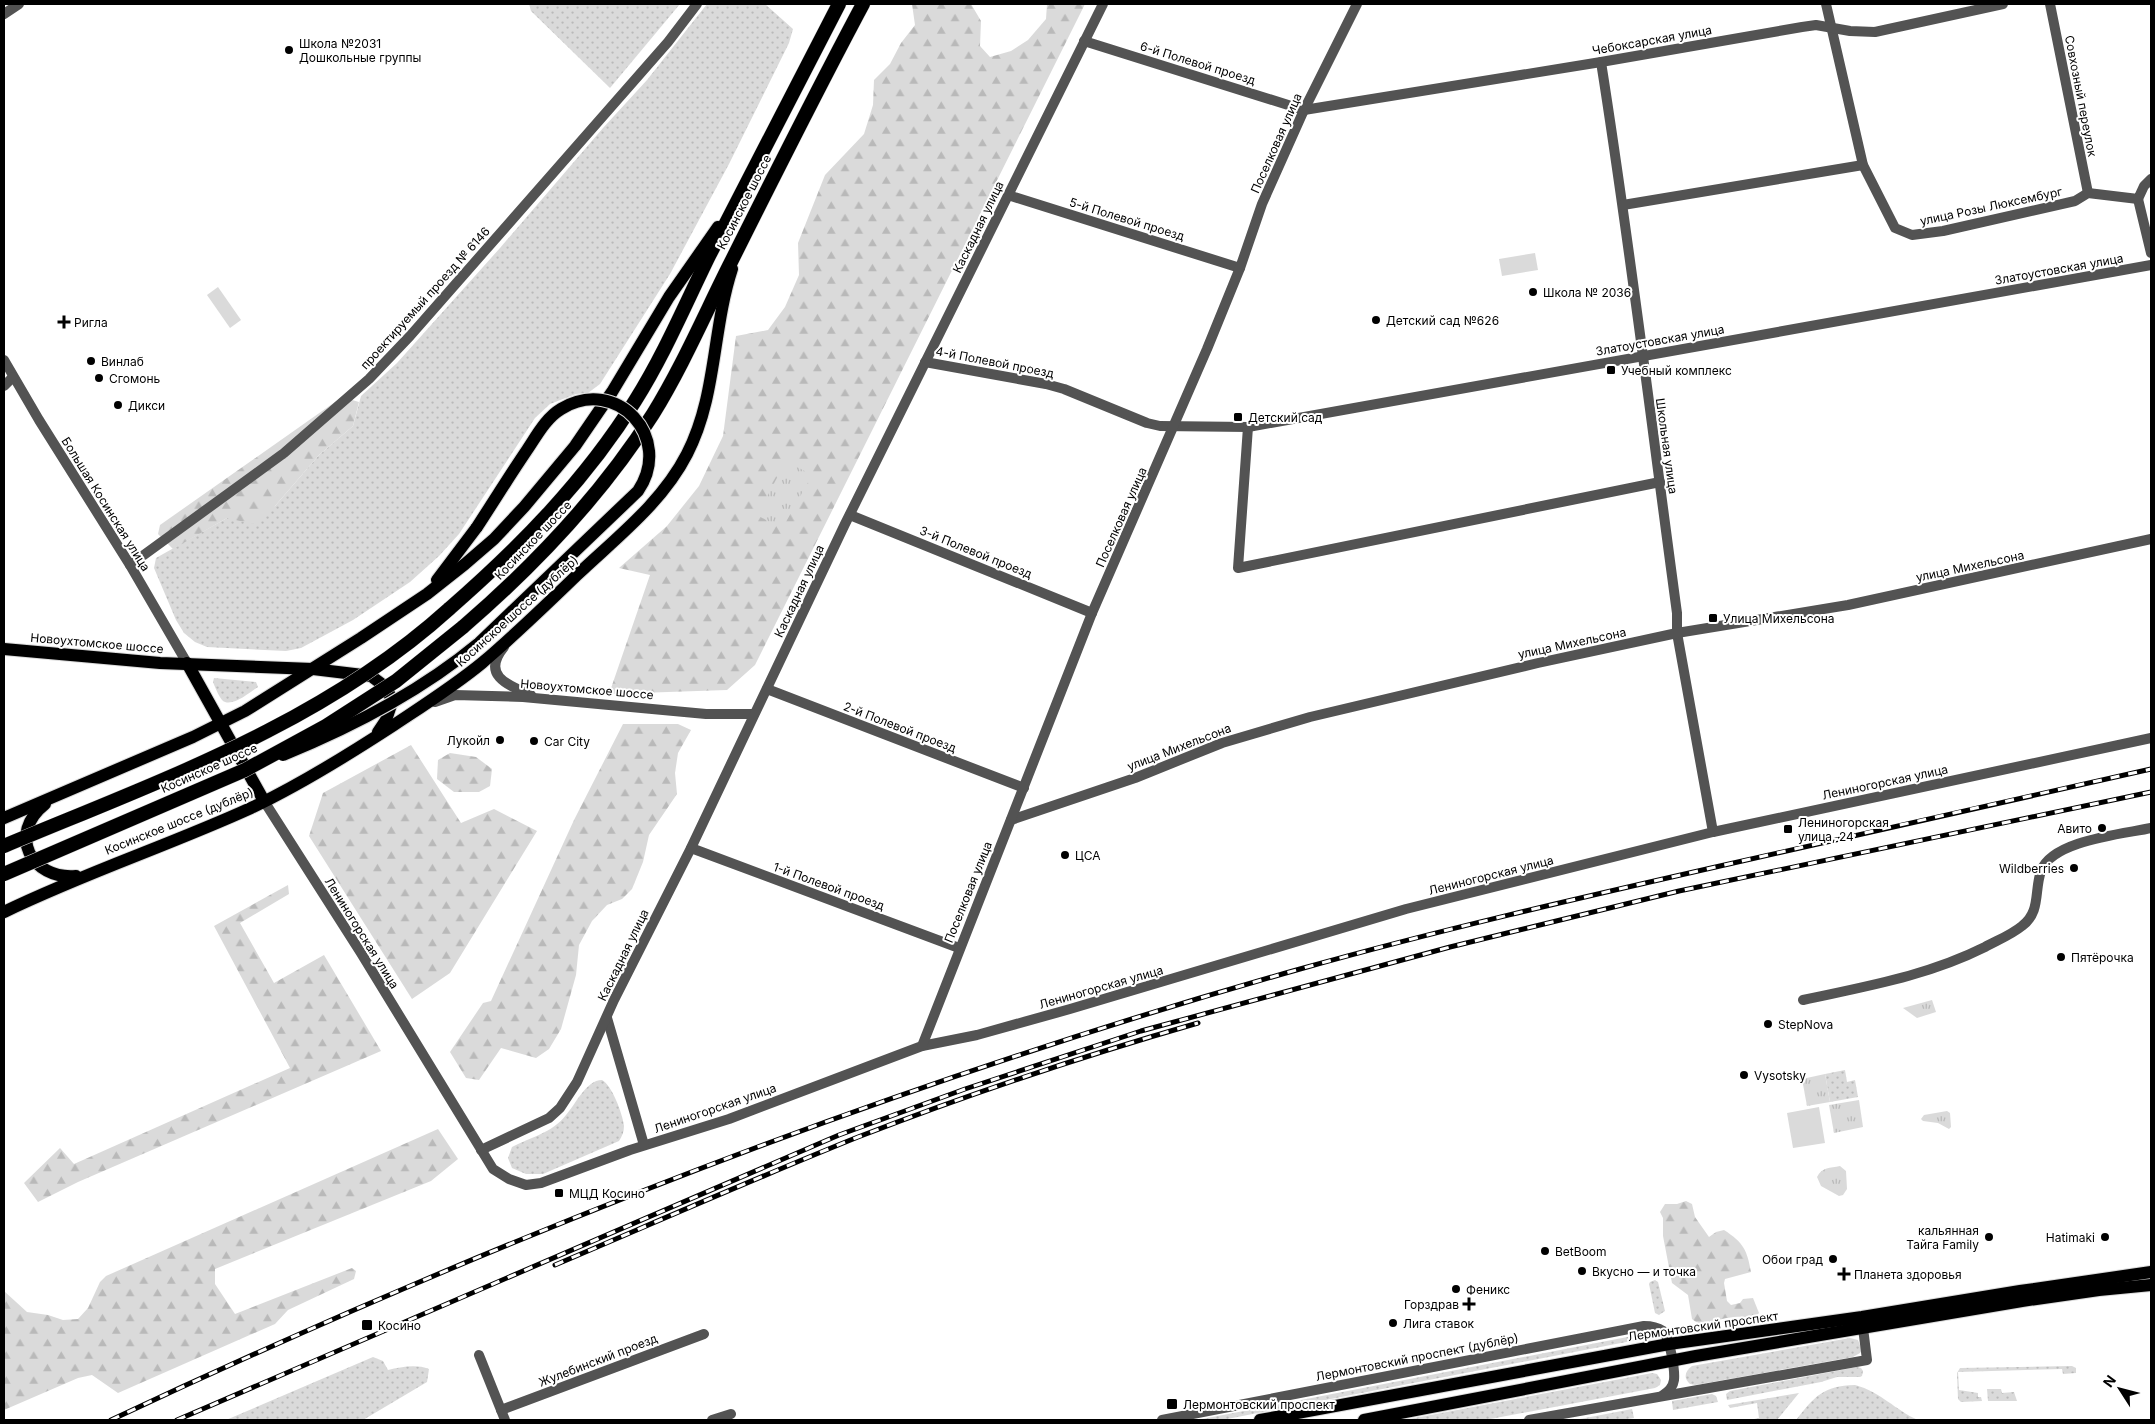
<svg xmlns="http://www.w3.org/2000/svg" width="2155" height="1424" viewBox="0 0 2155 1424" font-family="Inter,sans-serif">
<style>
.grass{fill:url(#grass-dots)}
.forest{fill:url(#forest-firs)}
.park{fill:url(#park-tufts)}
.garden{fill:#dadada}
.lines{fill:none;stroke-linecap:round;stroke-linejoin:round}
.major-casing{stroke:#dbdbdb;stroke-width:14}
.highway-casing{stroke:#dbdbdb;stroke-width:15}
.minor{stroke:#535353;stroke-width:10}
.major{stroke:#000;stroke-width:12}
.highway{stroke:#000;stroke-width:14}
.rail-casing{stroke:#000;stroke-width:5}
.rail{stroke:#fff;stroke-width:3;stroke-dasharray:9;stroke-linecap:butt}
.major-bridge-casing{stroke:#dbdbdb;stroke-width:14;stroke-linecap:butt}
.highway-bridge-casing{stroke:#dbdbdb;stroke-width:15;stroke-linecap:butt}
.major-bridge{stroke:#000;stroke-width:12}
.highway-bridge{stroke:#000;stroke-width:14}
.poi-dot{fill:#000;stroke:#fff;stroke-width:2}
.labels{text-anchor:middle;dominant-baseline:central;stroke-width:4;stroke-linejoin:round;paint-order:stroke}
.street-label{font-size:12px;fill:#000;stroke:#fff}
.poi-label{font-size:12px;fill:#000;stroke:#fff;text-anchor:start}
</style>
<defs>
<pattern id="grass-dots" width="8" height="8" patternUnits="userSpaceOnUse" patternTransform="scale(1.25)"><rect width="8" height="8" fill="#dadada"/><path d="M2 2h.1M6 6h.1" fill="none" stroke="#b9b9b9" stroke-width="1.8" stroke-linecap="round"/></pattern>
<pattern id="forest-firs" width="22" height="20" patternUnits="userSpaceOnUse" patternTransform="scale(1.25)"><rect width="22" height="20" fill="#dadada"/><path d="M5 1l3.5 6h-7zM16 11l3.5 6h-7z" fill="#b9b9b9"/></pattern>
<pattern id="park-tufts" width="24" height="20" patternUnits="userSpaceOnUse" patternTransform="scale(1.25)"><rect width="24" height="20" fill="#dadada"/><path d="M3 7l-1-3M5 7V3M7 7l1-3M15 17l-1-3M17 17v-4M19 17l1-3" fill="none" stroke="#b9b9b9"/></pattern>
</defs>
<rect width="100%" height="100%" fill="#fff"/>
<g class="grass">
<path d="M 529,4 L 680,4 L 610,88 L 531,11 Z"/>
<path d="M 707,4 L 765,4 L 793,29 L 789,43 L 729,164 L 670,274 L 600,384 L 588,393 L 576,394 L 550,404 L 535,418 L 459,534 L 439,556 L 410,582 L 353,620 L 301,648 L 286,651 L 207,647 L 195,642 L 184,633 L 176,620 L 154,568 L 156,558 L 227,518 L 275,506 L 319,455 L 353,426 L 361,396 L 397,363 L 500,248 L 603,128 L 647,80 Z"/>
<path d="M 214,678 L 256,682 L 258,687 C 250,692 231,709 222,700 C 218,695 215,687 213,682 Z"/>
<path d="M 1845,1070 L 1847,1082 L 1855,1080 L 1858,1097 L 1830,1102 L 1825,1074 Z"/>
<path d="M 602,1080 C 612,1085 623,1115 624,1126 C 624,1132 622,1136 619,1141 L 543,1174 L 526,1174 L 512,1168 L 508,1158 L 512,1147 C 531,1137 552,1133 566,1115 C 576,1104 586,1080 602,1080 Z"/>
<path d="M 1655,1280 L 1658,1282 L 1665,1311 L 1659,1315 L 1655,1313 L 1649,1284 L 1650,1282 Z"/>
<path d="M 1648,1333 L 1652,1334 L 1652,1337 L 1222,1420 L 1197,1420 Z"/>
<path d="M 1850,1338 L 1858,1340 L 1862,1350 L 1860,1353 L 1853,1357 L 1695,1385 L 1690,1384 C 1683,1378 1685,1371 1692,1366 Z"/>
<path d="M 373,1357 L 383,1361 L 388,1370 C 401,1367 416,1364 429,1369 L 427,1382 L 363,1420 L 226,1420 Z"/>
<path d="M 2072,1366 L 2076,1368 L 2076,1373 L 2063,1374 L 2062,1369 L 1958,1372 L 1959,1390 L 1978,1393 L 1978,1397 L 1981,1397 L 1982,1401 L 1961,1402 L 1958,1399 L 1957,1373 L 1960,1368 Z"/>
<path d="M 1857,1367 L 1861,1368 L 1863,1371 L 1862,1376 L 1860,1377 L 1837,1377 L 1821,1382 L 1727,1400 L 1726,1394 L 1730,1391 Z"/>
<path d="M 1652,1373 L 1657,1374 L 1661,1380 L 1660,1385 L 1655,1388 L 1485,1420 L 1404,1420 Z"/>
<path d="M 1855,1385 C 1881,1392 1895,1410 1918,1420 L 1796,1420 C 1815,1396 1823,1386 1855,1385 Z"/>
<path d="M 1987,1389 L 2001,1389 L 2002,1393 L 2014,1392 L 2017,1401 L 1988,1401 Z"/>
<path d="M 1799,1393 L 1777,1420 L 1749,1420 L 1759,1418 L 1757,1403 L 1730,1408 L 1728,1405 Z"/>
<path d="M 1712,1394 L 1716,1396 L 1718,1402 L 1673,1410 L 1672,1401 Z"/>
<path d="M 1632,1409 L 1634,1418 L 1620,1420 L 1575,1420 Z"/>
</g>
<g class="forest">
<path d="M 912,4 L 971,4 L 981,21 L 980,46 L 990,57 L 1011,51 L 1028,40 L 1046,19 L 1047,4 L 1085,4 L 755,665 L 727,690 L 609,694 L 650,575 L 619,568 L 667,526 L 699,486 L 723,436 L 736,336 L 768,330 L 785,307 L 799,275 L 798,243 L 825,175 L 864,134 L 873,105 L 874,80 L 890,64 L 901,43 L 915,25 Z"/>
<path d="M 342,397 L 359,402 L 353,426 L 319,455 L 275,506 L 253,524 L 227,518 L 173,549 L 158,534 L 160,525 Z"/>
<path d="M 623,724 L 678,724 L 691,730 L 678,753 L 675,773 L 677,794 L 649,835 L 643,862 L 632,889 L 622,899 L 607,905 L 592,921 L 579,945 L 576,975 L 561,1029 L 549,1049 L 536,1058 L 501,1048 L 479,1080 L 466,1078 L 450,1052 L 483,1003 L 491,1001 L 574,820 Z"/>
<path d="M 411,745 L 461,823 L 494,809 L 537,831 L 450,973 L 412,999 L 309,836 L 323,793 Z"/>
<path d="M 450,753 L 476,757 L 492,769 L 490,786 L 479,792 L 454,792 L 437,779 L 438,760 Z"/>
<path d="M 288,885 L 289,894 L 240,923 L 274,983 L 324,955 L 381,1051 L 78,1182 L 38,1202 L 24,1183 L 60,1148 L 74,1164 L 290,1068 L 214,926 Z"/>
<path d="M 438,1129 L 458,1159 L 431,1181 L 215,1269 L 215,1284 L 235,1314 L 352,1268 L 356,1271 L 354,1279 L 288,1310 L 275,1324 L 118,1393 L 92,1375 L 78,1378 L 4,1410 L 4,1291 L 27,1312 L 48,1315 L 63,1320 L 78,1319 L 88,1308 L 100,1282 L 106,1276 Z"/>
<path d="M 1686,1201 L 1692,1204 L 1695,1217 L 1709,1237 L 1716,1232 L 1724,1230 C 1744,1243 1747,1250 1751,1272 L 1725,1279 L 1724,1283 L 1727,1301 L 1731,1305 L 1740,1303 L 1743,1299 L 1753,1298 L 1759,1313 L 1755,1317 C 1746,1317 1736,1316 1727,1318 C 1716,1319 1702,1329 1692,1319 L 1688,1295 L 1672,1283 L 1663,1236 L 1663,1218 L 1660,1212 L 1665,1204 L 1677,1204 Z"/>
</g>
<g class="park">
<path d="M 786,461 L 812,475 L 782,529 L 757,515 Z"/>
<path d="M 1932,1000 L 1936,1012 L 1917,1018 L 1903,1008 Z"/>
<path d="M 1825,1074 L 1830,1102 L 1807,1106 L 1802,1079 Z"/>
<path d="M 1859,1100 L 1863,1127 L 1834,1133 L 1829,1105 Z"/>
<path d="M 1947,1111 L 1950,1113 L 1951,1127 L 1949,1129 L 1938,1123 L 1923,1121 L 1921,1119 L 1924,1115 Z"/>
<path d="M 1840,1166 L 1846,1171 L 1847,1189 L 1843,1195 L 1839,1196 L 1821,1186 L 1817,1177 C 1822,1167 1830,1168 1840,1166 Z"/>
</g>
<g class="garden">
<path d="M 1535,253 L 1538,270 L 1502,276 L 1499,259 Z"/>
<path d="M 218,287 L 241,320 L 230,328 L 207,295 Z"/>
<path d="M 1819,1107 L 1825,1143 L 1793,1148 L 1787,1113 Z"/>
</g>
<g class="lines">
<g class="major-casing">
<g id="major">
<path d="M 437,580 L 477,527"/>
<path d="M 4,649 L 160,663 L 313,669 L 371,676 L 387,688 L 392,702 L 386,720 L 378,732"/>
<path d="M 187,663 L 264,801"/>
<path d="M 45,804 C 7,834 31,880 76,876"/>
<path d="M 4,818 L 193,737 L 245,711 L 361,638 L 427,594 L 465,564 L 494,539 L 524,507 L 575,446 L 612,392 L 669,297 L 718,227"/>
<path d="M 4,912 C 84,873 170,845 251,808 C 300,785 348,755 394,725 C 424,705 454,686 482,663 C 515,635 546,605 577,575 C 616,538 662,503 687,454 C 717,396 712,330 732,269"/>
<path d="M 1260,1420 L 1669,1344 L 1862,1317 L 2020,1291 L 2151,1272"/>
<path d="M 1364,1420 L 1696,1356 L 2022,1301 L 2099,1290 L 2151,1285"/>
</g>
</g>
<g class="highway-casing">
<g id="highway">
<path d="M 449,609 C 519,548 585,481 635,401 C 664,355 685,305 709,256 C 752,172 795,88 839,4"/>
<path d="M 463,627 C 536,564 601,496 653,414 C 682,367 704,316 729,266 C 773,178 817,90 863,4"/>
</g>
</g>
<g class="minor">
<path d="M 1826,4 L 1863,165 L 1895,228 L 1912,235 L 1943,231 L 2075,201 L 2088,193 L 2138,199 L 2144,186 L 2151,179"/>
<path d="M 2050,4 L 2088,193"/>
<path d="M 4,14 L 19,4"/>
<path d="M 1084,41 L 1304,110 L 1601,62 L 1802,27 L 1816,25 L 1850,31 L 1875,32 L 2003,4"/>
<path d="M 1601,62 C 1630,245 1652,429 1677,613 L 1677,633 L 1713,832"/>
<path d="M 1008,195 L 1240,268"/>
<path d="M 2138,199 L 2151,253"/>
<path d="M 1623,205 L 1863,165"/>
<path d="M 4,360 L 39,420 L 130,565 L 187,663"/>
<path d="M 925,362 L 1046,384 L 1064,389 L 1147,423 L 1160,426 L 1248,427 L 2151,265"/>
<path d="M 4,386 L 13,377"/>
<path d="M 1248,427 L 1238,568 C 1379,538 1520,511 1660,482"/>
<path d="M 850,515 L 1092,613"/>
<path d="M 130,565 L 284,453 L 369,379 L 410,336 L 668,42 L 697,4"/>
<path d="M 504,647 C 481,675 507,685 531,695"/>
<path d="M 767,689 L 1024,788"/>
<path d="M 435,702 L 455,695 L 523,697 L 706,714 L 754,714"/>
<path d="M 264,801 L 361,953 L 493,1169 L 509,1179 L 526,1185 L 541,1183 L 630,1150 L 729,1119 L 922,1046 L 977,1035 L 1070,1009 L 1406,909 L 1713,832 L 2151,738"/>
<path d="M 1011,820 L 1135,778 L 1222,743 L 1310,717 L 1538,663 L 1677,633 L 1848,605 L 2151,539"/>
<path d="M 691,848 L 959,948"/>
<path d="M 1803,1000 C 1867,986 1927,976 1985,947 C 1998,940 2011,935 2022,926 C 2041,912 2034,891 2041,871 C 2052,840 2124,834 2151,828"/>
<path d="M 607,1018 L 644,1145"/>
<path d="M 922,1046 L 1092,613 L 1207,349 L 1240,268 L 1262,204 L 1304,110 L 1357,4"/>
<path d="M 481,1150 L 549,1118 L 560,1108 L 577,1082 L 614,1000 L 691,848 L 845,524 L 1103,4"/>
<path d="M 479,1355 L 505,1420"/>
<path d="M 501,1410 L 704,1334"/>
<path d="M 712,1420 L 731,1414"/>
<path d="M 1162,1420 L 1644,1326 C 1651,1326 1657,1327 1663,1331 C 1670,1338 1675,1370 1674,1380 C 1673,1387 1668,1392 1663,1395"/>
<path d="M 1529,1420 L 1867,1360 L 1863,1328"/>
</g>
<use href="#major" class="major"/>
<use href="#highway" class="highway"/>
<g class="rail-casing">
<g id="rail">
<path d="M 555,1265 C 656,1222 756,1178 858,1137 C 969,1094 1083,1056 1198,1023"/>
<path d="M 111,1420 C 494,1240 892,1084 1300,969 C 1439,930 1579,898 1720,866 C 1863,833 2007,801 2151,769"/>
<path d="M 177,1420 L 839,1135 L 965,1089 L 1141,1031 L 1450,947 L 1679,891 L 2151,792"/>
</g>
</g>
<use href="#rail" class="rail"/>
<g class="major-bridge-casing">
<path id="major-bridge" d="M 283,755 C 352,727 421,691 479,643 L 638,491 C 674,438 617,375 561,409 C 546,418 537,435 527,450 C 510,475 494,501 477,527"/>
</g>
<g class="highway-bridge-casing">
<g id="highway-bridge">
<path d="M 4,846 C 159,781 322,724 449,609"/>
<path d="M 4,874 L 245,770 L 326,726 L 396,681 L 463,627"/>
</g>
</g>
<use href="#major-bridge" class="major-bridge"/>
<use href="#highway-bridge" class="highway-bridge"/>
</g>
<g class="poi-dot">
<circle cx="289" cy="50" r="5"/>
<circle cx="1533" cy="292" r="5"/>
<circle cx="1376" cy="320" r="5"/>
<path d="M61.5 314.5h5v5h5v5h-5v5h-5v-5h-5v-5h5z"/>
<circle cx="91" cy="361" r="5"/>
<rect x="1606" y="365" width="10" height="10" rx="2.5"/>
<circle cx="99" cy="378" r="5"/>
<circle cx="118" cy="405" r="5"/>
<rect x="1233" y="412" width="10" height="10" rx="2.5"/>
<rect x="1708" y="613" width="10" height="10" rx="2.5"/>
<circle cx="500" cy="740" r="5"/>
<circle cx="534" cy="741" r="5"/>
<circle cx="2102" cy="828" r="5"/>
<rect x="1783" y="824" width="10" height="10" rx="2.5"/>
<circle cx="1065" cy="855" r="5"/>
<circle cx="2074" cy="868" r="5"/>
<circle cx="2061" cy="957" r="5"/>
<circle cx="1768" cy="1024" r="5"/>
<circle cx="1744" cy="1075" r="5"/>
<rect x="554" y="1188" width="10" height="10" rx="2.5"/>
<circle cx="1989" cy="1237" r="5"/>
<circle cx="2105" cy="1237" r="5"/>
<circle cx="1545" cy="1251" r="5"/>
<circle cx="1833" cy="1259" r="5"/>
<circle cx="1582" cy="1271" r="5"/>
<path d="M1841.5 1266.5h5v5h5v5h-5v5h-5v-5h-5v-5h5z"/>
<circle cx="1456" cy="1289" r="5"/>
<path d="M1466.5 1296.5h5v5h5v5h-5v5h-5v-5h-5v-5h5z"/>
<circle cx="1393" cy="1323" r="5"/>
<rect x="361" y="1319" width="12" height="12" rx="2.5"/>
<rect x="1166" y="1398" width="12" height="12" rx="2.5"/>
</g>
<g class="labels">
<g class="street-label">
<text transform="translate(1652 40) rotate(-10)">Чебоксарская улица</text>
<text transform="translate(1198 63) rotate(17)">6-й Полевой проезд</text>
<text transform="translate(2081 96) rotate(79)">Совхозный переулок</text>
<text transform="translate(1276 143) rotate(-66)">Поселковая улица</text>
<text transform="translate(744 202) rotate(-63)">Косинское шоссе</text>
<text transform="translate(1991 206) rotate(-12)">улица Розы Люксембург</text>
<text transform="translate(1127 219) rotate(17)">5-й Полевой проезд</text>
<text transform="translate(978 227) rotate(-64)">Каскадная улица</text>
<text transform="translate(2059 269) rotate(-10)">Златоустовская улица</text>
<text transform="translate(425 298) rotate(-48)">проектируемый проезд № 6146</text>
<text transform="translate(1660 340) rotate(-10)">Златоустовская улица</text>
<text transform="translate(995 362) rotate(11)">4-й Полевой проезд</text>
<text transform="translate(1667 446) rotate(82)">Школьная улица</text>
<text transform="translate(106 504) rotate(58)">Большая Косинская улица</text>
<text transform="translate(1121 517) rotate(-66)">Поселковая улица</text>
<text transform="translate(533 540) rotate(-46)">Косинское шоссе</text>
<text transform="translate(976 552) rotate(22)">3-й Полевой проезд</text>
<text transform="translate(1970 566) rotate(-12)">улица Михельсона</text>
<text transform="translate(799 591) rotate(-65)">Каскадная улица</text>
<text transform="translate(517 611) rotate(-42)">Косинское шоссе (дублёр)</text>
<text transform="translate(97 643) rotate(5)">Новоухтомское шоссе</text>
<text transform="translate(1572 643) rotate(-12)">улица Михельсона</text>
<text transform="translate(587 689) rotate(5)">Новоухтомское шоссе</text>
<text transform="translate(900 727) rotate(21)">2-й Полевой проезд</text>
<text transform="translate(1179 747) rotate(-21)">улица Михельсона</text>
<text transform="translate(209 768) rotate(-24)">Косинское шоссе</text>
<text transform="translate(1885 782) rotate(-12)">Лениногорская улица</text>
<text transform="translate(179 821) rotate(-22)">Косинское шоссе (дублёр)</text>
<text transform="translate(1491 875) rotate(-14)">Лениногорская улица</text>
<text transform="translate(829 886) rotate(20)">1-й Полевой проезд</text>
<text transform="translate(968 892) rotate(-68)">Поселковая улица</text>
<text transform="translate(362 933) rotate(58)">Лениногорская улица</text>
<text transform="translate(623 955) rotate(-64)">Каскадная улица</text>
<text transform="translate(1101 987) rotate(-16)">Лениногорская улица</text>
<text transform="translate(715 1108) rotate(-19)">Лениногорская улица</text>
<text transform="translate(1703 1326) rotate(-8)">Лермонтовский проспект</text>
<text transform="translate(1417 1357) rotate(-11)">Лермонтовский проспект (дублёр)</text>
<text transform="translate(598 1360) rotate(-21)">Жулебинский проезд</text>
</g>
<g class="poi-label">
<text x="299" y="43">Школа №2031<tspan x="299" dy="14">Дошкольные группы</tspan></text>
<text x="1543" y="292">Школа № 2036</text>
<text x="1386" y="320">Детский сад №626</text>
<text x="74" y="322">Ригла</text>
<text x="101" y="361">Винлаб</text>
<text x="1621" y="370">Учебный комплекс</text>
<text x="109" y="378">Сгомонь</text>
<text x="128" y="405">Дикси</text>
<text x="1248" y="417">Детский сад</text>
<text x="1723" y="618">Улица Михельсона</text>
<text x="490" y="740" text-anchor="end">Лукойл</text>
<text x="544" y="741">Car City</text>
<text x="1798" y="822">Лениногорская<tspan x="1798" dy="14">улица, 24</tspan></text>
<text x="2092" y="828" text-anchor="end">Авито</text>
<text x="1075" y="855">ЦСА</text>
<text x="2064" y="868" text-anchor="end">Wildberries</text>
<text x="2071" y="957">Пятёрочка</text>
<text x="1778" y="1024">StepNova</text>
<text x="1754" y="1075">Vysotsky</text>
<text x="569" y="1193">МЦД Косино</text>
<text x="1979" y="1230" text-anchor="end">кальянная<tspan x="1979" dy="14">Тайга Family</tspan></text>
<text x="2095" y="1237" text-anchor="end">Hatimaki</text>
<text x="1555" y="1251">BetBoom</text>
<text x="1823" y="1259" text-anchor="end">Обои град</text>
<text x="1592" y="1271">Вкусно — и точка</text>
<text x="1854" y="1274">Планета здоровья</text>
<text x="1466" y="1289">Феникс</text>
<text x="1459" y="1304" text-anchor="end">Горздрав</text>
<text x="1403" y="1323">Лига ставок</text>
<text x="378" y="1325">Косино</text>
<text x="1183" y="1404">Лермонтовский проспект</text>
</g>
</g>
<rect width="2155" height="1424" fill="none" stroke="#000000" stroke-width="10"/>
<g transform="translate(2120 1389) rotate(306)" stroke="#ffffff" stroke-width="4" paint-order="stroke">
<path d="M0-4L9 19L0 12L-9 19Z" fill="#000000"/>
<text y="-8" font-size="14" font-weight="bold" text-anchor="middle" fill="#000000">N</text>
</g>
</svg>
